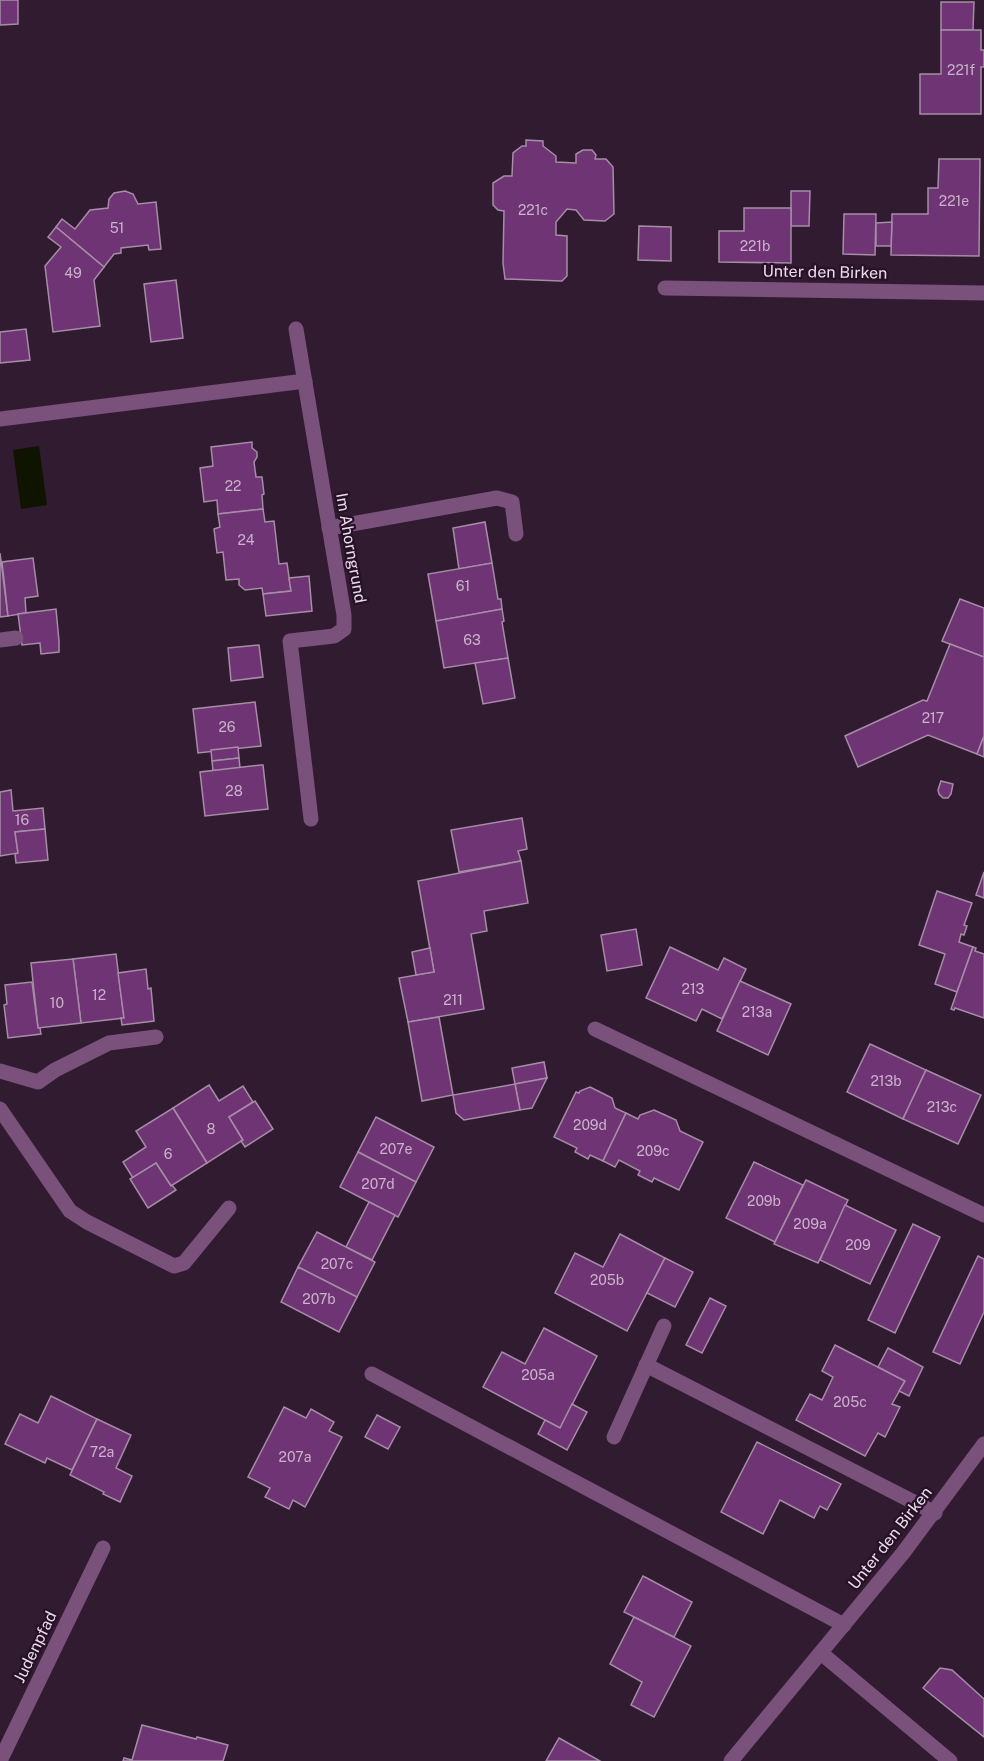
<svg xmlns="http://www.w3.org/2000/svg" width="984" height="1761" viewBox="0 0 984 1761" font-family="'Public Sans',sans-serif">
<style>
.water{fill:#0e1400}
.building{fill:#6f3473;stroke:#a68ca7;stroke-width:1.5}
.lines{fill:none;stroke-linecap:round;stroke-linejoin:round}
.service{stroke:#79517b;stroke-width:15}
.minor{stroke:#79517b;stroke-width:15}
.labels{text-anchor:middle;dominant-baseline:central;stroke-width:4.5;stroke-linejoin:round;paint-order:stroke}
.number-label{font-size:14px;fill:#cbb2cd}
.street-label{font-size:16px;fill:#eadceb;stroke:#261127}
</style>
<rect width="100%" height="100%" fill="#301b31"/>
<path class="water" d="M 39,446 L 47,505 L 21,509 L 13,450 Z"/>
<g class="building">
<path d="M 0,0 L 18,0 L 18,24 L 0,25 Z"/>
<path d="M 941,2 L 974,2 L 973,30 L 941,30 Z"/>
<path d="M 941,30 L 981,30 L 981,50 L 984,50 L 984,67 L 981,67 L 981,114 L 920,114 L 920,74 L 941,74 Z"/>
<path d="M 526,140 L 543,141 L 543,146 L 556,156 L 556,162 L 576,163 L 576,154 L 583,150 L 592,150 L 596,155 L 595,159 L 606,159 L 613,167 L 614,214 L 605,221 L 584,220 L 576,210 L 567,209 L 556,222 L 556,235 L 567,236 L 567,276 L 562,281 L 505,279 L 503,263 L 504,211 L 498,210 L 493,205 L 493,183 L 504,176 L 512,176 L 513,153 L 522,146 L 526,146 Z"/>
<path d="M 939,159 L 980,159 L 979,256 L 891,255 L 892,214 L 928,214 L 928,188 L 938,188 Z"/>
<path d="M 125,191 L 133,194 L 138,204 L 156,202 L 161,249 L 149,250 L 148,245 L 121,248 L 121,253 L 114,254 L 104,267 L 56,227 L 62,219 L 75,229 L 90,210 L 108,208 L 109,199 L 114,193 Z"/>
<path d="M 791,191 L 810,191 L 809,226 L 791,226 Z"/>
<path d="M 744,208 L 791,208 L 791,263 L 719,262 L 719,231 L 744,231 Z"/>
<path d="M 844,214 L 876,214 L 875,255 L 843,254 Z"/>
<path d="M 892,222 L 891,246 L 876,246 L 876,223 Z"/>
<path d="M 639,226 L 671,227 L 671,261 L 638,260 Z"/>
<path d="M 56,227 L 104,267 L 94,280 L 100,326 L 53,332 L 45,266 L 61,247 L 48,237 Z"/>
<path d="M 176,280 L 183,338 L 151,342 L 144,284 Z"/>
<path d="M 26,329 L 30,360 L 0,363 L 0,332 Z"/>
<path d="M 252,442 L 252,448 L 257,452 L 257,457 L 254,462 L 256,477 L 262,477 L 264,494 L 262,495 L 263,509 L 218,514 L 217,500 L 204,502 L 200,468 L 213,466 L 211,447 Z"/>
<path d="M 263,509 L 265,522 L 274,521 L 279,564 L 287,563 L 291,591 L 263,594 L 262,588 L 245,590 L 239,585 L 239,579 L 226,580 L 223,552 L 217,553 L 214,529 L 220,527 L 218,514 Z"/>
<path d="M 485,522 L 492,563 L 459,569 L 453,528 Z"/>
<path d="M 0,553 L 8,616 L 0,617 Z"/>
<path d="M 33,558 L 38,596 L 25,598 L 26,613 L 8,616 L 2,562 Z"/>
<path d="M 492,563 L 498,599 L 501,599 L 502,609 L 436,621 L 428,574 Z"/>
<path d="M 309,576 L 312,611 L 266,616 L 263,594 L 291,591 L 289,578 Z"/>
<path d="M 960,599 L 984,608 L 984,657 L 942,641 Z"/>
<path d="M 56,609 L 59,641 L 59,652 L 41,654 L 40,643 L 22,645 L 18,614 Z"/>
<path d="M 502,609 L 504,621 L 502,622 L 508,658 L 444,668 L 436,621 Z"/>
<path d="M 950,644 L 984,657 L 984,736 L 977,754 L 928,735 L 858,767 L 845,736 L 923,700 L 927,701 Z"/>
<path d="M 259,645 L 263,677 L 231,681 L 228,648 Z"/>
<path d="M 508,658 L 515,698 L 483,704 L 475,663 Z"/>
<path d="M 255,702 L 261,746 L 198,753 L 193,709 Z"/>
<path d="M 984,736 L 984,757 L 977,754 Z"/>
<path d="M 238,747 L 239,758 L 212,761 L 211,750 Z"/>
<path d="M 239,758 L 240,768 L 213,771 L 212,761 Z"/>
<path d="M 261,765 L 263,765 L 268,809 L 205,816 L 200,772 Z"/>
<path d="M 941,781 L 953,784 L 951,794 L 948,798 L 943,798 L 939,794 L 938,790 Z"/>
<path d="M 11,790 L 13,811 L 43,808 L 45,829 L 15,832 L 18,853 L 0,856 L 0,792 Z"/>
<path d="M 522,818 L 527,849 L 518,851 L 521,861 L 459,872 L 451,830 Z"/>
<path d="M 45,829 L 48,860 L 16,863 L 15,854 L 18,853 L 15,832 Z"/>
<path d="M 521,861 L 528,903 L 484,911 L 487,931 L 471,934 L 484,1009 L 408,1022 L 399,978 L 434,972 L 418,881 Z"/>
<path d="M 984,872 L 984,898 L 976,895 Z"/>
<path d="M 937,891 L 972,903 L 964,925 L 967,926 L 964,935 L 961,934 L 959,942 L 973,947 L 957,992 L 935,984 L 945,954 L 919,945 Z"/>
<path d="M 636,929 L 642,965 L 607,971 L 601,935 Z"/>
<path d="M 670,947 L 718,970 L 724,958 L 746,969 L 722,1019 L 702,1009 L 696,1021 L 646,998 Z"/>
<path d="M 973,947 L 976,948 L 975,951 L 984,954 L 984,1018 L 955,1008 L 954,1010 L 951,1009 Z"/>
<path d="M 430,948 L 434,972 L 416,975 L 412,952 Z"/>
<path d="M 116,954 L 124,1018 L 81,1023 L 73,959 Z"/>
<path d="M 73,959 L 81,1023 L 38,1028 L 31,963 Z"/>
<path d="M 146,969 L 148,989 L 151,988 L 154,1021 L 122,1025 L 121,1018 L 124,1018 L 118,973 Z"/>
<path d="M 740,981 L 791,1004 L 768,1055 L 717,1031 Z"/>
<path d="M 32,982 L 38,1028 L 40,1028 L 41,1034 L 8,1038 L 4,1005 L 7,1004 L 5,985 Z"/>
<path d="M 439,1017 L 453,1095 L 422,1101 L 408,1022 Z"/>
<path d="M 870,1044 L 926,1070 L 903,1119 L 847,1092 Z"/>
<path d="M 544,1062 L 547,1078 L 515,1084 L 512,1068 Z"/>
<path d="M 926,1070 L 981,1095 L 958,1144 L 903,1119 Z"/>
<path d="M 547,1078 L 532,1108 L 520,1110 L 515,1084 Z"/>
<path d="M 515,1084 L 520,1110 L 464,1120 L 456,1113 L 453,1095 Z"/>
<path d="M 209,1085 L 219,1101 L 243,1086 L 253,1102 L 229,1117 L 243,1140 L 207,1163 L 173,1108 Z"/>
<path d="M 590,1087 L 612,1098 L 615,1108 L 626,1113 L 603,1161 L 590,1155 L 588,1159 L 575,1152 L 577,1148 L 554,1137 L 576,1092 L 579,1093 L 580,1091 Z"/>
<path d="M 255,1101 L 273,1129 L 245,1147 L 241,1141 L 243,1140 L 229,1117 Z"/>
<path d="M 173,1108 L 207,1163 L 171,1186 L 156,1163 L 133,1178 L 123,1162 L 146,1147 L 136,1131 Z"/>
<path d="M 654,1110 L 676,1120 L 680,1131 L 703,1142 L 679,1190 L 654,1178 L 652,1182 L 638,1175 L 640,1171 L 619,1160 L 615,1167 L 603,1161 L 626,1113 L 638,1119 L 640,1115 Z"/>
<path d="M 376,1117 L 434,1147 L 416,1182 L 358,1152 Z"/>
<path d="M 358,1152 L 416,1182 L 398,1217 L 340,1187 Z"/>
<path d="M 754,1162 L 803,1185 L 775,1242 L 726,1218 Z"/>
<path d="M 156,1163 L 171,1186 L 172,1185 L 176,1190 L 148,1208 L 130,1179 Z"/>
<path d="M 806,1180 L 848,1200 L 818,1263 L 774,1244 Z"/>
<path d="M 369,1202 L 395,1215 L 372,1260 L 346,1247 Z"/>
<path d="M 845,1205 L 896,1230 L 870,1284 L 820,1260 Z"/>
<path d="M 913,1224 L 940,1237 L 895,1333 L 868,1320 Z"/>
<path d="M 317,1232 L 375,1262 L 357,1297 L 298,1267 Z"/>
<path d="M 620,1234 L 665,1258 L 627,1331 L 555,1293 L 575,1253 L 603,1267 Z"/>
<path d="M 978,1256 L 984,1259 L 984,1312 L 960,1364 L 933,1352 Z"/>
<path d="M 665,1258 L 693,1272 L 675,1307 L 647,1293 Z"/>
<path d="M 298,1267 L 357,1297 L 339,1332 L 281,1302 Z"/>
<path d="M 710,1298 L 726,1306 L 702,1353 L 686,1345 Z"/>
<path d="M 544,1328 L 597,1356 L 560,1428 L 483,1387 L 502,1352 L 525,1364 Z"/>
<path d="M 835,1345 L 905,1381 L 892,1404 L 900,1407 L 885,1437 L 878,1433 L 865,1456 L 796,1420 L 810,1394 L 822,1400 L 833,1377 L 822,1371 Z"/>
<path d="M 888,1348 L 923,1367 L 909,1396 L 899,1391 L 905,1381 L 878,1367 Z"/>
<path d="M 51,1396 L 97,1419 L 72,1470 L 47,1458 L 45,1463 L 5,1444 L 20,1414 L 38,1423 Z"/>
<path d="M 572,1404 L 587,1412 L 567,1450 L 538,1434 L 545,1420 L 560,1428 Z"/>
<path d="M 284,1407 L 306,1418 L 311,1409 L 334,1422 L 329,1431 L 342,1437 L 305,1507 L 293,1500 L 289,1509 L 265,1497 L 270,1488 L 248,1477 Z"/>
<path d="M 377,1415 L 400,1427 L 388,1449 L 365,1437 Z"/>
<path d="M 97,1419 L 131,1435 L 116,1468 L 132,1476 L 120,1502 L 103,1494 L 104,1492 L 70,1475 Z"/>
<path d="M 757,1442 L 841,1484 L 827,1510 L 820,1506 L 814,1518 L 780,1500 L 763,1534 L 721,1512 Z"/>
<path d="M 643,1576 L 692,1602 L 674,1637 L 624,1612 Z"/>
<path d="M 634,1617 L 691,1646 L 654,1717 L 631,1705 L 642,1682 L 610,1664 Z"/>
<path d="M 940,1668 L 952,1670 L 984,1699 L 984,1737 L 923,1688 Z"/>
<path d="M 142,1725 L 196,1739 L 197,1737 L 228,1745 L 223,1761 L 123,1761 L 124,1758 L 132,1760 Z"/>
<path d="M 559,1738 L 600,1761 L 546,1761 Z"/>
</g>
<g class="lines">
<g class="service">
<path d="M 665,288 L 984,293"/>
<path d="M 296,329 L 344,615 L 344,629 L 334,636 L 290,641 L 311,819"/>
<path d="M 329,528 L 497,498 L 512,502 L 516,534"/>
<path d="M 0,640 L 16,638"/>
<path d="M 595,1029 L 984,1215"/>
<path d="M 0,1071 L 38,1082 L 55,1070 L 109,1043 L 156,1037"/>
<path d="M 0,1109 L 70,1211 L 87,1222 L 174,1266 L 184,1263 L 229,1208"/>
<path d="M 646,1365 L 935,1513"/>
<path d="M 372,1374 L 844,1625"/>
<path d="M 614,1437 L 664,1326"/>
<path d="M 821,1653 L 950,1761"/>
<path d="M 0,1761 L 103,1548"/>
</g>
<g class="minor">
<path d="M 0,419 L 305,381"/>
<path d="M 731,1761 L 903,1553 L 984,1444"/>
</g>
</g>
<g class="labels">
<g class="number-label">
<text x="961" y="70">221f</text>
<text x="954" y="201">221e</text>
<text x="533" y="210">221c</text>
<text x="117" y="228">51</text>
<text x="755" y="246">221b</text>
<text x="73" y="273">49</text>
<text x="233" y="486">22</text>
<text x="246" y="540">24</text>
<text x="463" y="586">61</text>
<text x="472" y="640">63</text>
<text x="933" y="718">217</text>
<text x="227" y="727">26</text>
<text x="234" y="791">28</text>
<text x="22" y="820">16</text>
<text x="693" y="989">213</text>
<text x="99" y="995">12</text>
<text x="453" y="1000">211</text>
<text x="57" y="1003">10</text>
<text x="757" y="1012">213a</text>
<text x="886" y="1081">213b</text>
<text x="942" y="1107">213c</text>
<text x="590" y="1125">209d</text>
<text x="211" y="1129">8</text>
<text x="396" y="1149">207e</text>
<text x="653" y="1151">209c</text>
<text x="168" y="1154">6</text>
<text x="378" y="1184">207d</text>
<text x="764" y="1201">209b</text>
<text x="810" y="1224">209a</text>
<text x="858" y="1245">209</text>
<text x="337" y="1264">207c</text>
<text x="607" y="1280">205b</text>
<text x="319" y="1299">207b</text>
<text x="538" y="1375">205a</text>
<text x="850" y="1402">205c</text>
<text x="102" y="1452">72a</text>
<text x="295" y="1457">207a</text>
</g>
<g class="street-label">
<text transform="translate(825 272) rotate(1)">Unter den Birken</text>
<text transform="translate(351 548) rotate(80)">Im Ahorngrund</text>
<text transform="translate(890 1538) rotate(-52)">Unter den Birken</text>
<text transform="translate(35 1647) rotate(-64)">Judenpfad</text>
</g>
</g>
</svg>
